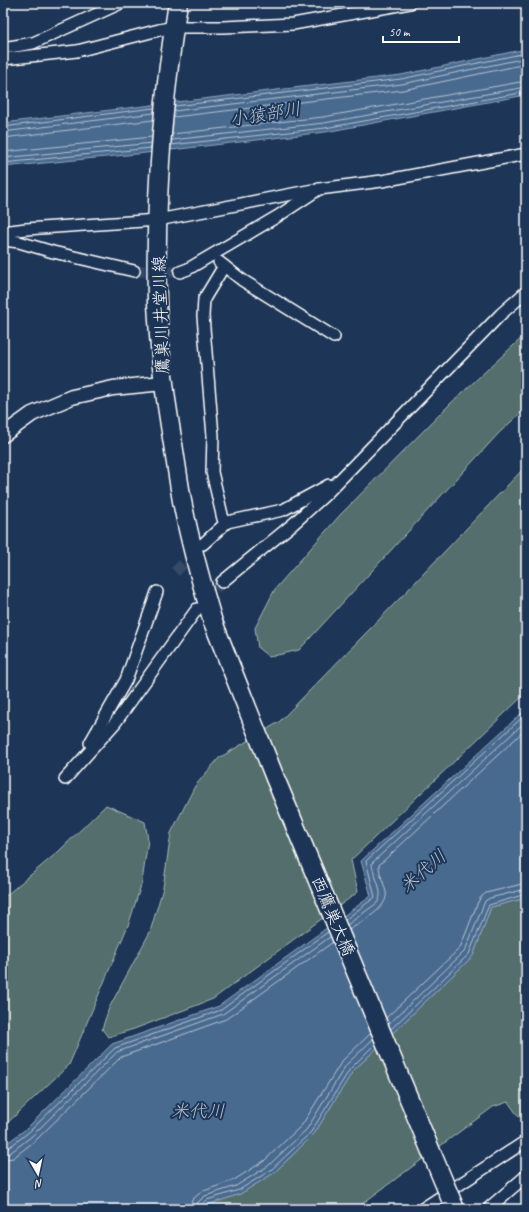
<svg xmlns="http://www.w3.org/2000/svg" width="529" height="1212" viewBox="0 0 529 1212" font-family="Caveat,'Klee One',sans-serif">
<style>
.green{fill:#536e6c;stroke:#a9b6b6}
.water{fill:#496a8f;stroke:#92a6bc}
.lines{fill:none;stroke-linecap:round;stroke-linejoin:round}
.shore{stroke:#b6c3d2;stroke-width:1}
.minor-tunnel{stroke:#344968;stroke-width:11;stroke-dasharray:11 5.5;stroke-linecap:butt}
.minor-casing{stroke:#fff;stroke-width:14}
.tertiary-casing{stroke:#fff;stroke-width:17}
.primary-casing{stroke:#fff;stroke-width:21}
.minor{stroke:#1d3557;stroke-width:11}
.tertiary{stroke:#1d3557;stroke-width:14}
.primary{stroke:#1d3557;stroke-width:18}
.primary-bridge-casing{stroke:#fff;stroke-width:21;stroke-linecap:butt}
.primary-bridge{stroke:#1d3557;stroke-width:18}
.labels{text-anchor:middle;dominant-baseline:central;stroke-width:4;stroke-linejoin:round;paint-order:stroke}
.street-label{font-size:17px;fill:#fff;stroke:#1d3557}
.water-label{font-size:18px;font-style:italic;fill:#b6c3d2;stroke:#1d3557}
</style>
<rect width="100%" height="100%" fill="#1d3557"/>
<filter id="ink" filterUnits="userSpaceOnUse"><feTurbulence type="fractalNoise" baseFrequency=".025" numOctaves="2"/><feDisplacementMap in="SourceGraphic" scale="8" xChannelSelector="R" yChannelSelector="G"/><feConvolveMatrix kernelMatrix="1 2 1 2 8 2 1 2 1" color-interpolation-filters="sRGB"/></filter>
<g filter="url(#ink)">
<g class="green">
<path d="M 526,334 L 526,408 L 499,433 L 299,650 L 269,657 L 258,648 L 255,628 L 275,589 L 340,515 L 450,404 Z"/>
<path d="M 526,466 L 526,693 L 351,860 L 358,892 L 213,999 L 134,1029 L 108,1037 L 102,1029 L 109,1008 L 150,932 L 163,888 L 171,833 L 195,786 L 219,758 L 279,722 L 405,593 Z"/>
<path d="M 106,805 L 145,822 L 148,840 L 142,882 L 129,923 L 69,1065 L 3,1127 L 3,898 L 58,852 Z"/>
<path d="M 526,898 L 526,1116 L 519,1117 L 508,1102 L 493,1107 L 355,1209 L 203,1209 L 210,1204 L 240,1194 L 274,1173 L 314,1134 L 353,1071 L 473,956 L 491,907 Z"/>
</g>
<g class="water">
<path d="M 526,49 L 526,95 L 325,132 L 137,154 L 3,167 L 3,123 L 401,75 Z"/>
<path d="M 526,709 L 526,898 L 491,907 L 473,956 L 353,1071 L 314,1134 L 274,1173 L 240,1194 L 210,1204 L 203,1209 L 3,1209 L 3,1146 L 26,1129 L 112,1044 L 219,1006 L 371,896 L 361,861 Z"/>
</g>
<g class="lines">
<g class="shore">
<path d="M 175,106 L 401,79 L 526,53"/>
<path d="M 174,111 L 402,84 L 526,58"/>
<path d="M 174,117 L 403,90 L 526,64"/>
<path d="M 3,127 L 154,108"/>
<path d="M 3,132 L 154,113"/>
<path d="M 172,134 L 323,117 L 526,81"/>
<path d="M 3,138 L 153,120"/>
<path d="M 172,140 L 324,123 L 526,87"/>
<path d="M 171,145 L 325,128 L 526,92"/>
<path d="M 3,152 L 152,137"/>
<path d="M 3,158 L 152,143"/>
<path d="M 3,163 L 151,148"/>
<path d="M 345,920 L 375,897 L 366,861 L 526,714"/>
<path d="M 347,925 L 377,903 C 386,892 372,875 372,863 L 526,721"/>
<path d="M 349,930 C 361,922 389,908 386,892 C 384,883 379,874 379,865 L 526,729"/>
<path d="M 386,1018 L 460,948 L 478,902 L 481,897 L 486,893 L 526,883"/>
<path d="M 389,1024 L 465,951 L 485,901 L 490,898 L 526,889"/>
<path d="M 391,1029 L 469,954 L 489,905 L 526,894"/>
<path d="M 3,1149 L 7,1149 L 29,1132 L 115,1048 L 221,1010 L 328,932"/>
<path d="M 3,1154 L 10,1153 L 32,1136 L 117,1052 L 223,1014 L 330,937"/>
<path d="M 3,1160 L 13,1158 L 36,1140 L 121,1057 L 226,1019 L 333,942"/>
<path d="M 190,1209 L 192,1200 L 201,1192 L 234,1180 L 264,1161 L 302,1125 L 342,1061 L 371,1033"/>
<path d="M 196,1209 L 198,1202 L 205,1196 L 236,1186 L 268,1166 L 307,1129 L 346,1065 L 373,1039"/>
<path d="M 201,1209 L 202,1205 L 207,1200 L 239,1190 L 271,1170 L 311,1132 L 350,1069 L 375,1044"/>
</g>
<g class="minor-tunnel">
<path d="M 134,271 L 180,272"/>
<path d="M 175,572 L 197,550"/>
<path d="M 204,601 L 222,582"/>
</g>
<g class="minor-casing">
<g id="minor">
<path d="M 3,47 L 9,47 L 33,43 L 121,3"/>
<path d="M 3,59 L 77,51 L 159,30 L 174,27 L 223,27 L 293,24 L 410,3"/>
<path d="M 3,232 L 26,229 L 158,220 L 313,190"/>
<path d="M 3,240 L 19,242 L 53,252 L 134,271"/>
<path d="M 219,262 L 242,280 L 334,337"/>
<path d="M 224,266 L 204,299 L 203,316 L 213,436 L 212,472 L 223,519 L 227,522 L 283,510 L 329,485"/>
<path d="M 180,272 L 188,269 L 278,216 L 319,189 L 382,181 L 526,154"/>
<path d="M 203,544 L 227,522"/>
<path d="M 222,582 L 293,524 L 326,494 L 501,314 L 526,292"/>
<path d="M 90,743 L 126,680 L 157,592"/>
<path d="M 65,779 L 115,723 L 197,609"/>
<path d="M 490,1207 L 526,1176"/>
<path d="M 422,1209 L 526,1141"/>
</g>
</g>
<g class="tertiary-casing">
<path id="tertiary" d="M 3,435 L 32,414 L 72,397 L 113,388 L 163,383"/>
</g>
<g class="primary-casing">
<path id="primary" d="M 178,3 C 162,100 155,205 157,304 C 159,347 164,390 171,432 C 175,455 178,478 182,501 C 190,542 201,582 213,622"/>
</g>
<use href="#minor" class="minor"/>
<use href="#tertiary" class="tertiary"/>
<use href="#primary" class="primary"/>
<g class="primary-bridge-casing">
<path id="primary-bridge" d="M 213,622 L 275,778 L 455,1209"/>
</g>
<use href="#primary-bridge" class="primary-bridge"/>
</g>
</g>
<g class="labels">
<g class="street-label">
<text transform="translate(161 315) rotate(-92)">鷹巣川井堂川線</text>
<text transform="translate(333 916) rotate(67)">西鷹巣大橋</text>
</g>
<g class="water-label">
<text transform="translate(265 114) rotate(-9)">小猿部川</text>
<text transform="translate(423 871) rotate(-41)">米代川</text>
<text x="198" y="1111">米代川</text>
</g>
</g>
<rect width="529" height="1212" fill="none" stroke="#1d3557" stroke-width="16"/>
<rect x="8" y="8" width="513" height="1196" fill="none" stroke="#fff" stroke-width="1.5" filter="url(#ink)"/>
<g transform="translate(38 1174) rotate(171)" stroke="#1d3557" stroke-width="3" paint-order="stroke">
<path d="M0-3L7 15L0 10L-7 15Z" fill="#ffffff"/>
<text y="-6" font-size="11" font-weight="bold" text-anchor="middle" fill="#ffffff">N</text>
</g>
<path d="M383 36v6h76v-6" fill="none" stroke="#ffffff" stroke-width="2"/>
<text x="389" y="36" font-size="12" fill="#ffffff" stroke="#1d3557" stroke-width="3" paint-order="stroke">50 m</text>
</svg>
